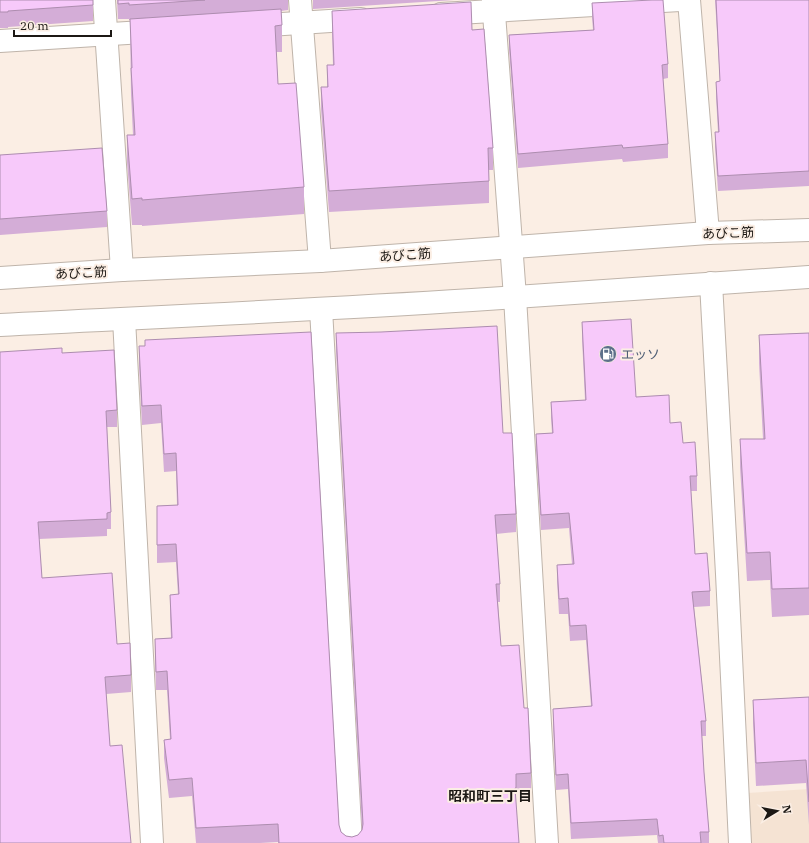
<svg xmlns="http://www.w3.org/2000/svg" width="809" height="843" viewBox="0 0 809 843" font-family="'IBM Plex Serif','Noto Sans JP',serif">
<style>
.built{fill:#f5e3d3}
.lines{fill:none;stroke-linecap:round;stroke-linejoin:round}
.minor-casing{stroke:#bfb4aa;stroke-width:24}
.primary-casing{stroke:#bfb4aa;stroke-width:24}
.minor{stroke:#fff;stroke-width:22}
.primary{stroke:#fff;stroke-width:22}
.wall{fill:#d4add7}
.building{fill:#f7c9fa;stroke:#ad8daf}
.labels{text-anchor:middle;dominant-baseline:central;stroke-width:4;stroke-linejoin:round;paint-order:stroke}
.street-label{font-size:13px;fill:#1c1814;stroke:#fbeee4}
.service-label{font-size:13px;fill:#4e5e75;stroke:#fbeee4;text-anchor:start}
.neighbourhood-label{font-size:14px;font-weight:bold;fill:#1c1814;stroke:#fbeee4}
</style>
<rect width="100%" height="100%" fill="#fbeee4"/>
<path class="built" d="M 809,789 L 809,843 L 750,843 L 747,793 Z"/>
<g class="lines">
<g class="minor-casing">
<g id="minor">
<path d="M 104,0 L 122,270"/>
<path d="M 300,0 L 320,261"/>
<path d="M 493,0 L 515,297 L 547,843"/>
<path d="M 689,0 L 708,233"/>
<path d="M 441,14 L 680,0"/>
<path d="M 252,26 L 361,19"/>
<path d="M 0,41 L 159,31"/>
<path d="M 711,283 L 727,574 L 740,843"/>
<path d="M 321,309 L 351,843"/>
<path d="M 124,319 L 152,843"/>
</g>
</g>
<g class="primary-casing">
<g id="primary">
<path d="M 0,278 L 122,270 L 320,261 L 708,233 L 809,230"/>
<path d="M 0,325 C 157,317 315,310 472,300 C 584,293 697,284 809,277"/>
</g>
</g>
<use href="#minor" class="minor"/>
<use href="#primary" class="primary"/>
</g>
<g class="wall">
<path d="M 0,0 L 93,5 L 93,21 L 8,27 L 8,28 L 0,28 Z"/>
<path d="M 117,0 L 288,0 L 288,10 L 281,11 L 282,25 L 282,52 L 276,52 L 278,84 L 304,187 L 304,214 L 142,226 L 142,225 L 132,225 L 127,162 L 127,135 L 133,135 L 131,95 L 130,20 L 129,20 L 129,19 L 118,19 Z"/>
<path d="M 313,0 L 454,0 L 313,9 Z"/>
<path d="M 715,0 L 809,0 L 809,186 L 718,191 L 715,147 L 715,132 L 718,132 L 716,97 L 716,82 L 720,81 Z"/>
<path d="M 592,3 L 668,64 L 668,78 L 663,79 L 668,144 L 668,158 L 623,162 L 622,159 L 518,168 L 509,49 L 509,35 L 593,30 L 592,17 Z"/>
<path d="M 332,11 L 472,30 L 493,148 L 493,170 L 489,170 L 489,203 L 329,212 L 321,109 L 321,87 L 327,87 L 327,65 L 333,65 L 332,33 Z"/>
<path d="M 0,155 L 107,211 L 107,227 L 0,235 Z"/>
<path d="M 582,322 L 636,397 L 670,423 L 683,443 L 697,476 L 697,491 L 691,491 L 695,554 L 710,591 L 710,606 L 694,607 L 706,721 L 706,736 L 702,736 L 704,772 L 709,832 L 709,843 L 658,843 L 657,835 L 571,839 L 568,789 L 556,790 L 553,724 L 553,709 L 591,706 L 586,640 L 570,641 L 568,614 L 559,614 L 557,581 L 557,565 L 572,564 L 569,528 L 541,530 L 536,450 L 536,434 L 552,433 L 551,418 L 551,402 L 585,400 L 582,338 Z"/>
<path d="M 336,333 L 503,433 L 516,514 L 516,532 L 496,534 L 500,584 L 500,602 L 498,602 L 501,646 L 524,708 L 531,773 L 531,791 L 516,792 L 516,806 L 519,843 L 278,843 L 278,842 L 260,843 L 196,843 L 192,796 L 169,798 L 164,758 L 164,740 L 170,739 L 167,690 L 156,690 L 155,657 L 155,639 L 171,638 L 170,614 L 170,595 L 178,595 L 176,562 L 157,563 L 157,506 L 177,505 L 176,471 L 164,472 L 161,423 L 142,425 L 139,365 L 139,346 L 145,346 L 145,340 L 341,832 L 346,836 L 352,837 L 358,835 L 362,830 L 336,351 Z"/>
<path d="M 809,333 L 809,615 L 772,617 L 770,580 L 747,581 L 740,467 L 740,439 L 763,439 L 759,363 L 759,335 Z"/>
<path d="M 0,352 L 62,353 L 117,410 L 117,427 L 107,427 L 111,512 L 111,529 L 107,529 L 107,536 L 39,539 L 42,578 L 117,644 L 131,675 L 131,692 L 106,694 L 110,746 L 0,843 Z"/>
<path d="M 809,697 L 809,825 L 806,783 L 756,786 L 753,723 L 753,700 Z"/>
</g>
<g class="building">
<path d="M 0,0 L 93,0 L 93,5 L 8,11 L 8,12 L 0,12 Z"/>
<path d="M 118,0 L 205,0 L 129,5 L 129,3 L 118,4 Z"/>
<path d="M 652,0 L 663,0 L 668,64 L 662,65 L 668,144 L 623,148 L 622,145 L 518,154 L 509,35 L 594,30 L 592,3 Z"/>
<path d="M 716,0 L 809,0 L 809,171 L 718,176 L 715,132 L 719,132 L 716,82 L 720,81 Z"/>
<path d="M 471,2 L 472,30 L 484,29 L 493,148 L 488,148 L 489,181 L 329,191 L 321,87 L 328,87 L 327,65 L 334,65 L 332,11 Z"/>
<path d="M 281,9 L 282,25 L 275,26 L 278,84 L 296,83 L 304,187 L 142,200 L 142,198 L 132,199 L 127,135 L 135,135 L 131,68 L 132,68 L 130,19 Z"/>
<path d="M 102,148 L 107,211 L 0,219 L 0,155 Z"/>
<path d="M 631,319 L 636,397 L 669,395 L 670,423 L 681,422 L 683,443 L 695,442 L 697,476 L 690,476 L 695,554 L 707,553 L 710,591 L 692,592 L 706,721 L 701,721 L 704,772 L 709,832 L 700,832 L 701,843 L 664,843 L 663,835 L 659,836 L 657,819 L 571,823 L 568,774 L 556,775 L 553,709 L 592,706 L 586,625 L 570,626 L 568,598 L 559,599 L 557,565 L 574,564 L 569,513 L 541,515 L 536,434 L 553,433 L 551,402 L 586,400 L 582,322 Z"/>
<path d="M 497,326 L 503,433 L 512,433 L 516,514 L 495,515 L 500,584 L 496,584 L 501,646 L 519,645 L 524,708 L 528,708 L 531,773 L 516,774 L 516,788 L 515,788 L 519,843 L 279,843 L 278,824 L 196,828 L 192,778 L 169,780 L 164,740 L 171,739 L 167,671 L 156,672 L 155,639 L 172,638 L 170,595 L 179,594 L 176,544 L 157,545 L 157,506 L 178,505 L 176,453 L 164,454 L 161,405 L 142,406 L 139,346 L 145,346 L 145,340 L 311,332 L 339,825 L 341,832 L 346,836 L 352,837 L 358,835 L 362,830 L 363,824 L 336,333 L 381,332 Z"/>
<path d="M 809,333 L 809,588 L 772,589 L 770,552 L 747,553 L 740,439 L 765,439 L 759,335 Z"/>
<path d="M 62,348 L 62,353 L 114,350 L 117,410 L 106,411 L 111,512 L 107,513 L 107,519 L 38,522 L 42,578 L 112,573 L 117,644 L 130,643 L 131,675 L 105,677 L 110,746 L 122,745 L 131,843 L 0,843 L 0,352 Z"/>
<path d="M 809,697 L 809,802 L 806,760 L 756,763 L 753,700 Z"/>
</g>
<defs>
<g id="fuel-disc" transform="scale(0.9)"><circle r="9.5" fill="#5c6f8a" stroke="#fbeee4"/><path d="M-5.5-6h7V0h2V4h1.3V-2.5L3-4.5l.8-.8L6-3V5H2.5V1h-1V6h-7ZM-4.2-4.7v3.2H.2V-4.7Z" fill="#fff"/></g>
</defs>
<g fill-rule="evenodd">
<use href="#fuel-disc" x="608" y="354"/>
</g>
<g class="labels">
<g class="street-label">
<text transform="translate(728 233) rotate(-2)">あびこ筋</text>
<text transform="translate(405 255) rotate(-4)">あびこ筋</text>
<text transform="translate(81 273) rotate(-3)">あびこ筋</text>
</g>
<g class="service-label">
<text x="621" y="354">エッソ</text>
</g>
<g class="neighbourhood-label">
<text x="490" y="796">昭和町三丁目</text>
</g>
</g>
<g transform="translate(777 811) rotate(80)" stroke="#fbeee4" stroke-width="3" paint-order="stroke">
<path d="M0-3L7 15L0 10L-7 15Z" fill="#1c1814"/>
<text y="-6" font-size="11" font-weight="bold" text-anchor="middle" fill="#1c1814">N</text>
</g>
<path d="M14 30v6h97v-6" fill="none" stroke="#1c1814" stroke-width="2"/>
<text x="20" y="30" font-size="12" fill="#1c1814" stroke="#fbeee4" stroke-width="3" paint-order="stroke">20 m</text>
</svg>
